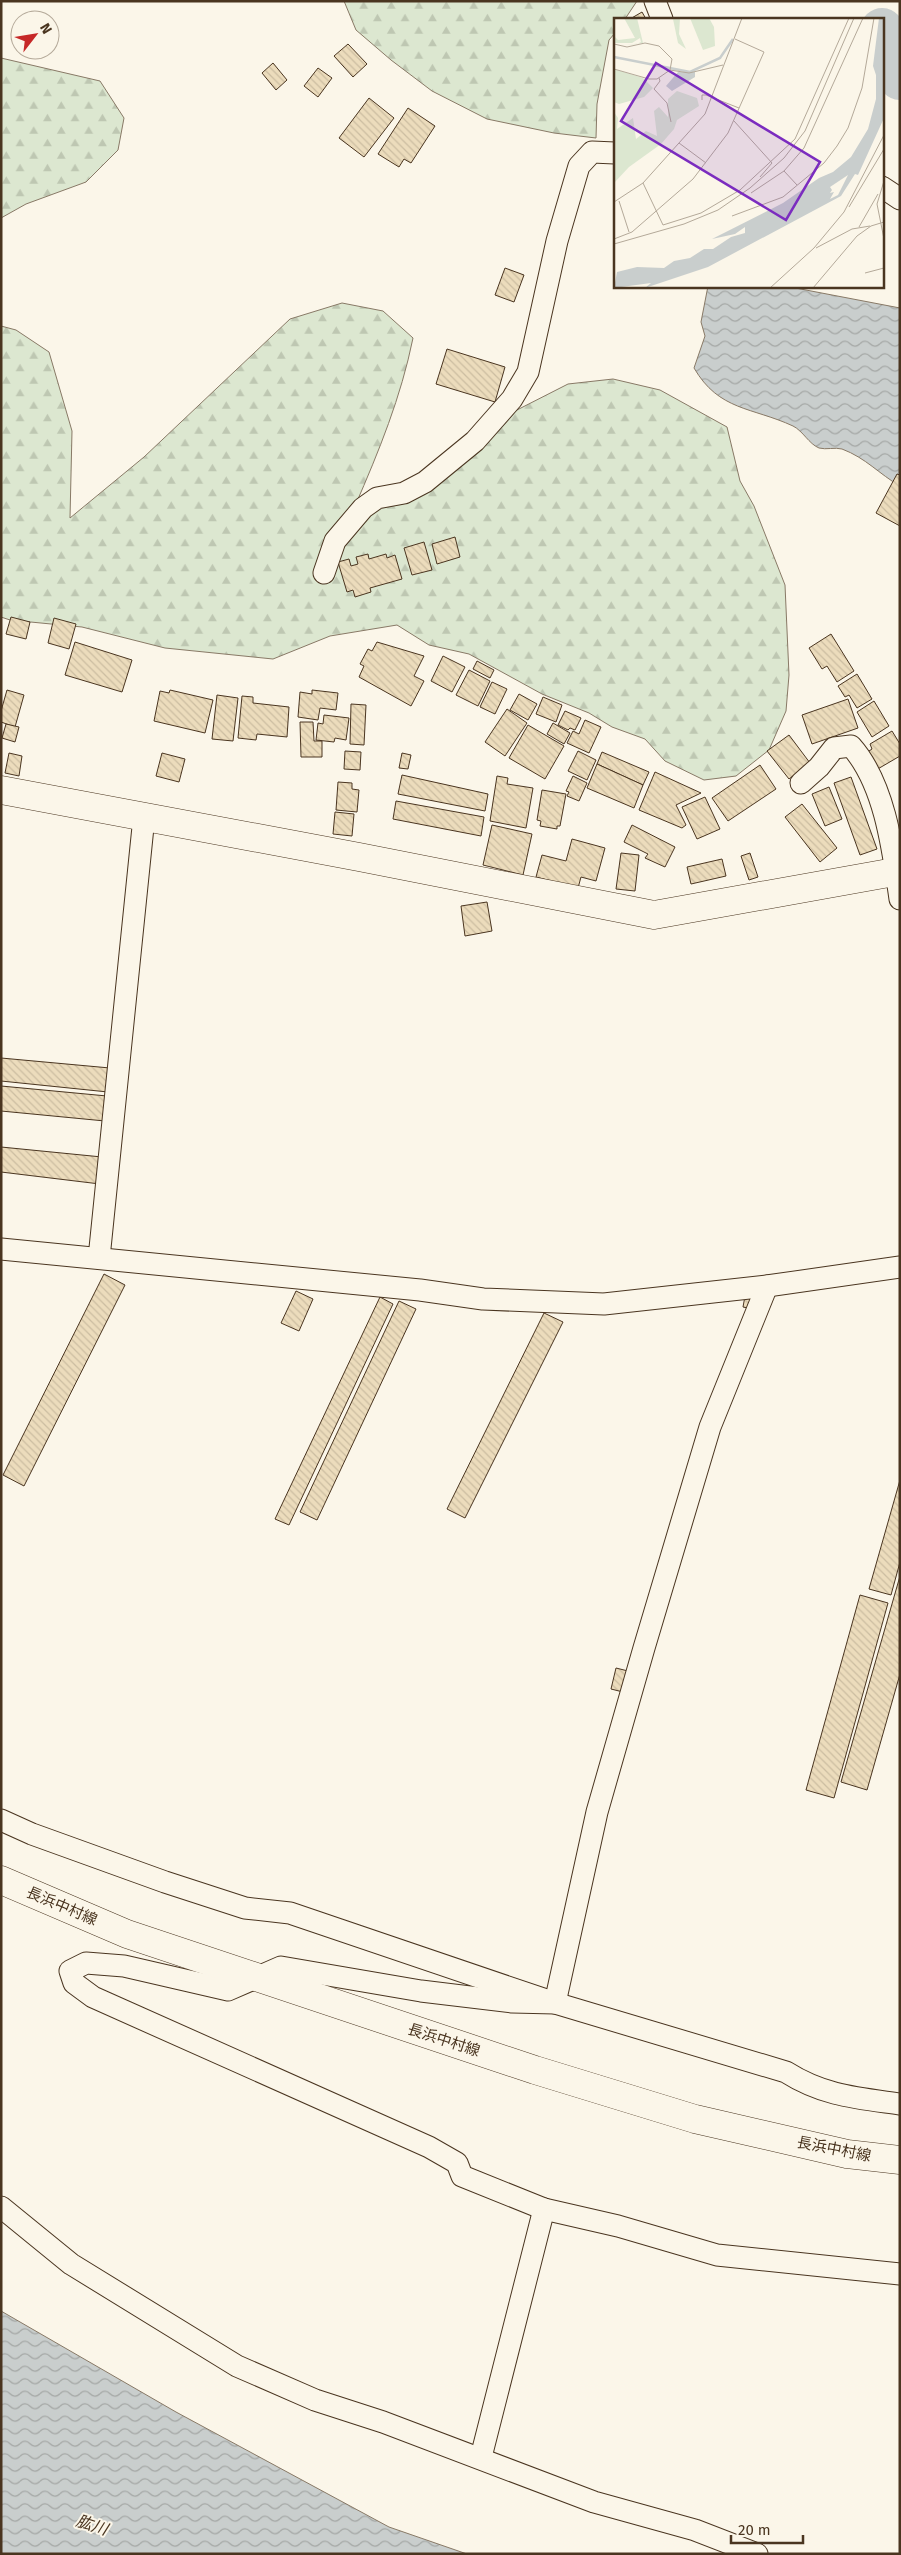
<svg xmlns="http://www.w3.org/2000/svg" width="901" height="2555" viewBox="0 0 901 2555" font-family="'Fira Sans','Noto Sans JP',sans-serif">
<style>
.forest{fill:url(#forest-firs);stroke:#887966}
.water{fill:url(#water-waves);stroke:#887966}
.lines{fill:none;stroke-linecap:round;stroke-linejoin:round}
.river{stroke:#c9cecd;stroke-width:44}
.building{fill:url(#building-back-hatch);stroke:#4a3520}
.street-casing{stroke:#4a3520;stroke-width:23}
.secondary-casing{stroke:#4a3520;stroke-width:29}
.primary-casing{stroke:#4a3520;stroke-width:29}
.street{stroke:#fbf6e9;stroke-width:21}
.secondary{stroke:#fbf6e9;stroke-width:28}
.primary{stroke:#fbf6e9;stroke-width:28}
.labels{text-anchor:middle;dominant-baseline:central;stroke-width:4;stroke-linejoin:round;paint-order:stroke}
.street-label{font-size:15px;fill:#4a3520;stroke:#fbf6e9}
.water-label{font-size:16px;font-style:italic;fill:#4a3520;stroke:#fbf6e9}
.inset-river{fill:none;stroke:#c9cecd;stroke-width:2.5}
.inset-road{fill:none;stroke:#b4a999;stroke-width:1}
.view{fill:#7b2cbf;fill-opacity:0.15;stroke:#7b2cbf;stroke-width:2.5}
.inset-edge{fill:none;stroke:#4a3520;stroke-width:2.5}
</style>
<defs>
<pattern id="forest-firs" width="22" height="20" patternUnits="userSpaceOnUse" patternTransform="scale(1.25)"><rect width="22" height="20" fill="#dce7d0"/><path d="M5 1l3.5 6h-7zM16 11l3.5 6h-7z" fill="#bec7b2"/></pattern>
<pattern id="water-waves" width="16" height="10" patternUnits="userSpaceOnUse" patternTransform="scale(1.25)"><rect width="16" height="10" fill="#c9cecd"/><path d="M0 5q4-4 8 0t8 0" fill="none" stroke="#a5a8a6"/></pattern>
<pattern id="building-back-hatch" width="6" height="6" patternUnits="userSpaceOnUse" patternTransform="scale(1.25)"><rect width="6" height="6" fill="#ecdcbc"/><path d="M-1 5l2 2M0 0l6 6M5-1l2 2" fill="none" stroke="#ccbda1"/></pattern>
</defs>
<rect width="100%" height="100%" fill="#fbf6e9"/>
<g class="forest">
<path d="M 344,1 L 637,1 L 625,19 L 615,19 L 615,33 L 609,40 L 597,104 L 596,138 L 554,133 L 487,119 L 432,91 L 391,60 L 356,30 Z"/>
<path d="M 1,58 L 100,81 L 124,118 L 118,150 L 86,182 L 26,204 L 1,218 Z"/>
<path d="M 342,303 L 383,311 L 413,338 C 401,397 379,451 355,506 L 398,503 L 515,411 L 568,384 L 613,379 L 660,390 L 727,427 L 740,481 L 754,506 L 785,585 L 789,675 L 786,711 L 769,750 L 736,776 L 704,780 L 665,761 L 645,739 L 612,727 L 589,713 L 542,694 L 469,654 L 429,645 L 397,625 L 330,636 L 273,659 L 165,648 L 82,627 L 10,620 L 1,617 L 1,326 L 16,330 L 49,352 L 72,431 L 70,518 L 144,457 L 290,319 Z"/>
</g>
<g class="water">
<path d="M 708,286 L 785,286 L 900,308 L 900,486 C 879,474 866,458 842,449 C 835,447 826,450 819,448 C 809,444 803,431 793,426 C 752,407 719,411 694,368 L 705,336 L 701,322 Z"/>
<path d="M 1,2311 L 176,2412 L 389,2527 L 467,2554 L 1,2554 Z"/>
</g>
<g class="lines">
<path class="river" d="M 882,30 L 900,78"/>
</g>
<g class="building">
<path d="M 642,12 L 646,19 L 630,19 Z"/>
<path d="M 348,44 L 367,64 L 353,77 L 334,56 Z"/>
<path d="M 273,63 L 287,80 L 276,90 L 262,73 Z"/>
<path d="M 318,68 L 332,78 L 318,97 L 304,86 Z"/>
<path d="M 369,98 L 394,118 L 364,157 L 339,138 Z"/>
<path d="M 408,108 L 435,126 L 411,163 L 404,159 L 399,167 L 378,154 Z"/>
<path d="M 505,268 L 524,275 L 514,302 L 495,295 Z"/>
<path d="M 447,349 L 505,367 L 495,402 L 436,384 Z"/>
<path d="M 897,474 L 900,475 L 900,526 L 876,513 Z"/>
<path d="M 455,537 L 460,557 L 437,564 L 432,544 Z"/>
<path d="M 424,542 L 432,570 L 412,575 L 404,548 Z"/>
<path d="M 368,554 L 369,559 L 386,554 L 387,558 L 395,555 L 402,579 L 370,588 L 371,592 L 355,597 L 353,590 L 347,592 L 338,562 L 349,559 L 351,566 L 358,564 L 356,557 Z"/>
<path d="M 11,617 L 30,622 L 26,639 L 6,634 Z"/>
<path d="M 54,618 L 76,624 L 69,649 L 48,643 Z"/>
<path d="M 831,634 L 854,671 L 837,682 L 827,666 L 822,669 L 809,648 Z"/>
<path d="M 75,642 L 132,660 L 122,692 L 65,675 Z"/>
<path d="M 377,642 L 424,656 L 414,676 L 424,681 L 411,706 L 359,677 L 364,666 L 360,664 L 368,649 L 372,651 Z"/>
<path d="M 443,656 L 465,667 L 452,692 L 431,681 Z"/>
<path d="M 477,661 L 494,670 L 490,678 L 473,669 Z"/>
<path d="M 469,670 L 490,681 L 478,706 L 456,695 Z"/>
<path d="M 857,674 L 872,699 L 857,708 L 849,695 L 845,697 L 838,686 Z"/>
<path d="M 492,682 L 507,689 L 495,714 L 480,707 Z"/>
<path d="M 7,690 L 24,695 L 15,727 L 1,722 L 1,711 Z"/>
<path d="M 170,690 L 213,700 L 205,733 L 154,721 L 160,691 L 169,693 Z"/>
<path d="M 312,690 L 338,693 L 336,710 L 320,708 L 318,720 L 298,717 L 300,692 L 312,694 Z"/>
<path d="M 519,694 L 537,704 L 528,720 L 510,710 Z"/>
<path d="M 217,695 L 238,698 L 233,741 L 212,739 Z"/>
<path d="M 242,696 L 253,697 L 253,703 L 289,707 L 287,737 L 257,734 L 256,740 L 238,738 Z"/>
<path d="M 543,697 L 562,705 L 556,722 L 536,714 Z"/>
<path d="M 848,699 L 858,728 L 812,744 L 802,715 Z"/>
<path d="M 874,701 L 889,726 L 872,737 L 857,712 Z"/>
<path d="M 351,704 L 366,705 L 364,745 L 350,744 Z"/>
<path d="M 507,709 L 527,723 L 505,756 L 485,742 Z"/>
<path d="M 565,711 L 581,718 L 575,730 L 570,728 L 568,730 L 558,725 Z"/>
<path d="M 324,715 L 349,718 L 346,740 L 335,738 L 334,742 L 316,740 L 318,723 L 323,724 Z"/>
<path d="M 585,720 L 601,727 L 589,753 L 567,743 L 573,731 L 579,734 Z"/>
<path d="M 300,722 L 313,722 L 314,741 L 322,741 L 322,757 L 301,757 Z"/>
<path d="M 553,723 L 570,733 L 564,744 L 547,734 Z"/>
<path d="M 6,724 L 19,727 L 15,742 L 2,738 Z"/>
<path d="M 528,725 L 564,746 L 545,779 L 509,758 Z"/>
<path d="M 892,731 L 900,744 L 900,756 L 876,770 L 866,753 L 872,749 L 870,744 Z"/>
<path d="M 789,735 L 810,763 L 789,779 L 767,751 Z"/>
<path d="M 345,751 L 361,752 L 360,770 L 344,769 Z"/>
<path d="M 578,751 L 596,760 L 587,780 L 568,771 Z"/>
<path d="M 602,752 L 649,772 L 643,785 L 597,764 Z"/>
<path d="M 9,753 L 22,756 L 19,776 L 5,773 Z"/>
<path d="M 162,753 L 185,759 L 179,782 L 156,776 Z"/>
<path d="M 402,753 L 411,755 L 408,769 L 399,768 Z"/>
<path d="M 597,764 L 643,785 L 634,808 L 587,788 Z"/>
<path d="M 760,765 L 776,789 L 728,821 L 712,798 Z"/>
<path d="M 655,772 L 701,793 L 676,805 L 686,825 L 682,828 L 639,810 Z"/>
<path d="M 402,775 L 488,794 L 485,811 L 398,794 Z"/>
<path d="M 497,776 L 508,778 L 507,784 L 533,788 L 526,828 L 490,821 Z"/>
<path d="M 573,776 L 587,783 L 579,801 L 567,796 L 569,792 L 566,791 Z"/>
<path d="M 851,777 L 877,849 L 860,855 L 834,783 Z"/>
<path d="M 338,782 L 352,783 L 352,789 L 359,790 L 357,812 L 336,810 Z"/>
<path d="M 829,787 L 842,819 L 825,826 L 812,794 Z"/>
<path d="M 542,790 L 566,794 L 560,826 L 557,826 L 557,829 L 540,826 L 541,821 L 537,820 Z"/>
<path d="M 705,797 L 720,829 L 697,839 L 682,807 Z"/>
<path d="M 396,801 L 484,817 L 481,836 L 393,819 Z"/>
<path d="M 802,804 L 837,848 L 820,862 L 785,817 Z"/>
<path d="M 335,812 L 354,814 L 352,836 L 333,834 Z"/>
<path d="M 492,825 L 532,834 L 523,875 L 483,865 Z"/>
<path d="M 632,825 L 675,847 L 665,867 L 645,858 L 648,854 L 624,842 Z"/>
<path d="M 572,839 L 605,848 L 596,881 L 581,877 L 578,888 L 536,877 L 542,855 L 566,861 Z"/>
<path d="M 621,853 L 639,855 L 635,891 L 616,889 Z"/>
<path d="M 750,853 L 758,877 L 749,880 L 741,856 Z"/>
<path d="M 722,859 L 726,876 L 691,884 L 687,867 Z"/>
<path d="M 487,902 L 492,931 L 465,936 L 461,906 Z"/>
<path d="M 1,1058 L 110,1068 L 108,1092 L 1,1081 Z"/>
<path d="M 1,1086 L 107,1096 L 105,1121 L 1,1111 Z"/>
<path d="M 1,1147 L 102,1157 L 100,1184 L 1,1172 Z"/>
<path d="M 104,1274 L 125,1285 L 24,1486 L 3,1475 Z"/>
<path d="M 296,1291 L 313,1299 L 299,1331 L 281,1323 Z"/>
<path d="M 745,1296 L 754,1297 L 752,1309 L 743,1307 Z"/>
<path d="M 380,1297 L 393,1304 L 289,1525 L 275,1519 Z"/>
<path d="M 399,1301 L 416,1309 L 317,1520 L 300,1512 Z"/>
<path d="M 544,1313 L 563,1322 L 465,1518 L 447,1509 Z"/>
<path d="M 900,1480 L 900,1562 L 891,1595 L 869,1589 Z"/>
<path d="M 900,1576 L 900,1674 L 867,1790 L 841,1782 Z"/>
<path d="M 860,1595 L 888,1603 L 834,1798 L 806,1790 Z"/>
<path d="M 616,1668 L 628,1671 L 623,1692 L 611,1689 Z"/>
</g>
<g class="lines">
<g class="street-casing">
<g id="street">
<path d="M 655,1 L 662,19"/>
<path d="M 882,187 L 900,199"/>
<path d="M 324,573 L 335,541 L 363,508 L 377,498 L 404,493 L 425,482 L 475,441 L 512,399 L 528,372 L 557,241 L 579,166 L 592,152 L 615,153"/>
<path d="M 801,783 L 819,767 L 834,748 L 851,746 C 885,784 893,850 900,899"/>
<path d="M 1,1249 L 420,1290 L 483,1299 L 604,1304 L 767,1286 L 900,1267"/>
<path d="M 99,1258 L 144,817"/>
<path d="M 767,1286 L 710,1427 L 644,1648 L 597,1812 L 555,2003 L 512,2002 L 421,1991 L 281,1967 L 228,1990 L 124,1966 L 86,1963 L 70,1971 L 74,1983 L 93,1997 L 429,2147 L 457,2163 L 462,2176 L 544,2209 L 618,2226 L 717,2255 L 900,2274"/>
<path d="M 1,1820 L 32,1834 L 165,1882 L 245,1908 L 290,1913 L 555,2003 L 786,2072 C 824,2096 857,2098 900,2104"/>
<path d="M 1,2207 L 71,2264 L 237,2366 L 315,2400 L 383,2422 L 594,2502 L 695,2530 L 757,2554"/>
<path d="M 481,2457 L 544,2209"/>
</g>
</g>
<g class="secondary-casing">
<path id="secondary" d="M 1,790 L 359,857 L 654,915 L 900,871"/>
</g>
<g class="primary-casing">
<path id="primary" d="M 1,1880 L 127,1934 L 535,2070 L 695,2119 L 847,2154 L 900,2160"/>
</g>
<use href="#street" class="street"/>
<use href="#secondary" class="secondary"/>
<use href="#primary" class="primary"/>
</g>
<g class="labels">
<g class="street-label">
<text transform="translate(62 1906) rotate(23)">長浜中村線</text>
<text transform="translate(444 2040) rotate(18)">長浜中村線</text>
<text transform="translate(834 2149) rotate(11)">長浜中村線</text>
</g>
<g class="water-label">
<text transform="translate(92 2525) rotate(18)">肱川</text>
</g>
</g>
<g transform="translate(614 18)">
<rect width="270" height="270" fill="#fbf6e9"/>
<path d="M 10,0 L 23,0 L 29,25 L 10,27 L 23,26 L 27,24 L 26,20 L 18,25 L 0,25 L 0,18 L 4,22 L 21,20 ZM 54,0 L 66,0 L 65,16 L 72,31 L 64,25 L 59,1 ZM 95,0 L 100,9 L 101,28 L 89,32 L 76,0 ZM 0,51 L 29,60 L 39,70 L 30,79 L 5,86 L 0,84 ZM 63,73 L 83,80 L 85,88 L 63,102 L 60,111 L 47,126 L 15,149 L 0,165 L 0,94 L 4,100 L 3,111 L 19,100 L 22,121 L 32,113 L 43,118 L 40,93 L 45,89 L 54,99 L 54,81 Z" fill="#dce7d0"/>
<path d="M 265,0 L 270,0 L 270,100 L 244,157 L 241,156 L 227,178 L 94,249 L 31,270 L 37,265 L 0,270 L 3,254 L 23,249 L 50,250 L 60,243 L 76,240 L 90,231 L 99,231 L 117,219 L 131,215 L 131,209 L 121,216 L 98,221 L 169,185 L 205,160 L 219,154 L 237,139 L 254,111 L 262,81 L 262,57 L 259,48 ZM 234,157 L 224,177 L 216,181 L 220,174 L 216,175 L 218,172 L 216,169 ZM 64,54 L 81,54 L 81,59 L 58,73 L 52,68 Z" fill="#c9cecd" fill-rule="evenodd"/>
<path class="inset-river" d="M 0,39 L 76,54 L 106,40 L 119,21"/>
<path class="inset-road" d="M 0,26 L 13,29 L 31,25 L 45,28 L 58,41 L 56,52M 0,51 L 35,61 L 43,61 L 56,52 L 75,55 L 109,47M 45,60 L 46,63 L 40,71 L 53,85 L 57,104M 88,82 L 88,77 L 92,77 L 125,90M 120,103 L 158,145 L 146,159M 65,125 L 92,145M 170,153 L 183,167M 270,163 L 263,186 L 270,221M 29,165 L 49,207 L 87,195 L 126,172 L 181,121 L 235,0M 137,175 L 170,153 L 190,130 L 249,0M 5,183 L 15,214M 0,184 L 29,165 L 91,96 L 128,0M 235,189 L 270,131M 118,198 L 169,179 L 210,145 L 223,128 L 234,110 L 248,70 L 260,0M 245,209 L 264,176M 0,221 L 18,214 L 79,161 L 114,115 L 150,34 L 121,21M 0,226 L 70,206 L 104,192 L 136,170 L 170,140 L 191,113 L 240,0M 202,230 L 238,211 L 256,208M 251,255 L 270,250M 156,270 L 200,230 L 230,194 L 270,117M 199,270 L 243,218 L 257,208 L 270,204"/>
<path class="view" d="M 42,45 L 206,144 L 172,202 L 7,103 Z"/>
<rect width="270" height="270" class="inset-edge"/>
</g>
<rect width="901" height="2555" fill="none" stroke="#4a3520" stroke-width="5"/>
<g transform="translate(35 35) rotate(59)"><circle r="24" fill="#fbf6e9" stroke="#b4a999"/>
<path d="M0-4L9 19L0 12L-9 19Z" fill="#c62828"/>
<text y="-8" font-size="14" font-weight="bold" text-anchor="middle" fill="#4a3520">N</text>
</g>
<path d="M731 2535v8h72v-8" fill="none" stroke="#4a3520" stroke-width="2.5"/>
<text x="738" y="2535" font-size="15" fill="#4a3520" stroke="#fbf6e9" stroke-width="4" paint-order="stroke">20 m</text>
</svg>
